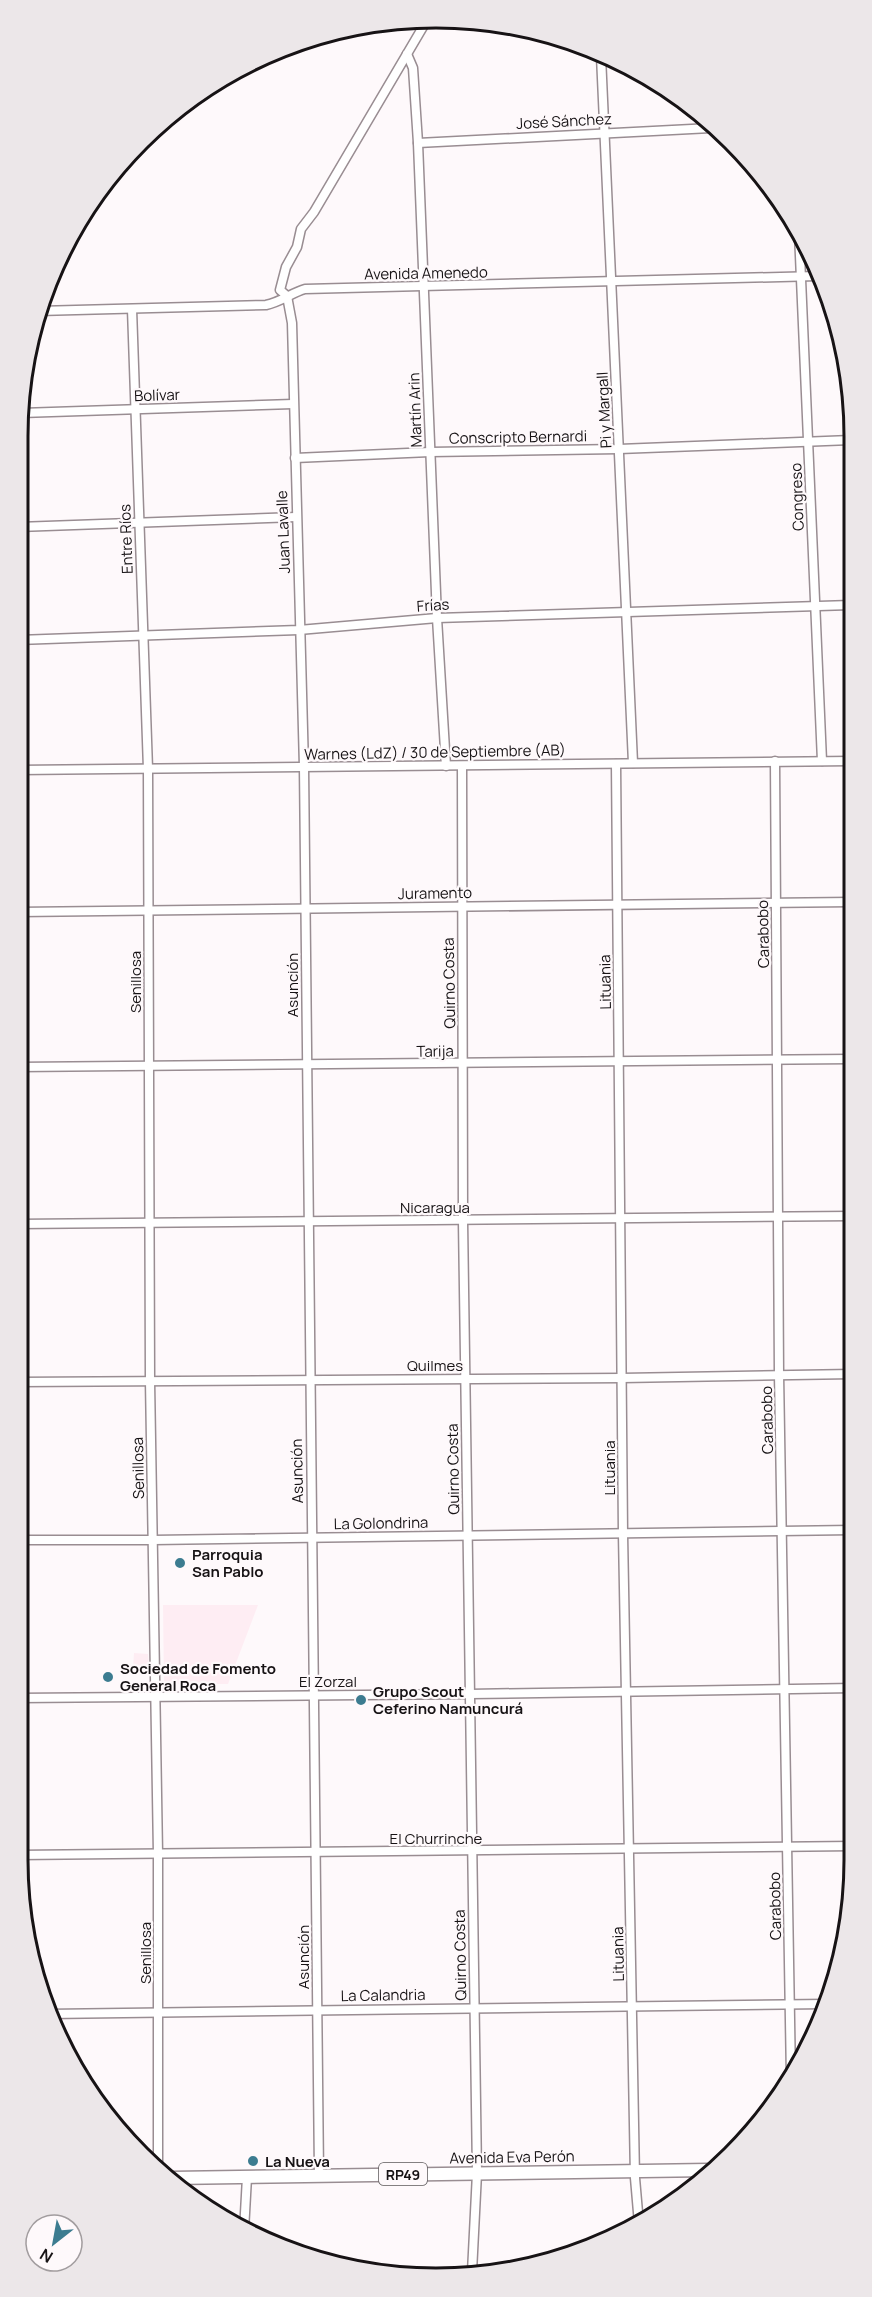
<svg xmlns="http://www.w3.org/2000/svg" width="872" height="2297" viewBox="0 0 872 2297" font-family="Manrope,sans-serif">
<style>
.built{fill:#feedf3}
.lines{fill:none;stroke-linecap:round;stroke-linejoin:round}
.street-casing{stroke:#998d92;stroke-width:11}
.primary-casing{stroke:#998d92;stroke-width:15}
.street{stroke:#fff;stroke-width:8}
.primary{stroke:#fff;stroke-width:12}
.poi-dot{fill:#3c7c90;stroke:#fef9fb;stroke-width:2}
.labels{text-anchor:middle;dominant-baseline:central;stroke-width:4.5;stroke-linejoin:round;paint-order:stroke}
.shield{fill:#fef9fb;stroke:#5c585a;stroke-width:1.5}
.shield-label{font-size:14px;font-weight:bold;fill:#171315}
.street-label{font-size:15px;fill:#171315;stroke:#fef9fb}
.poi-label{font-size:15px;font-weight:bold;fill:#171315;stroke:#fef9fb;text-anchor:start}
.rim{fill:none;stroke:#171315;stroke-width:3}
</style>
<rect width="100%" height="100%" fill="#fef9fb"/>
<g class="built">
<path d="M 163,1605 L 258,1605 L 228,1684 L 164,1684 Z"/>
<path d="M 134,1653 L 148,1654 L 149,1668 L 133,1668 Z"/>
</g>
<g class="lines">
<g class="street-casing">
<g id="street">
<path d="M 407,54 L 413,68 L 418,143 L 437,618 L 446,766"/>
<path d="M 601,56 L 633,763"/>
<path d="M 418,143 L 711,128"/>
<path d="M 799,233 L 822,761"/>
<path d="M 132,309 L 148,769 L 150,1381 L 158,1854 L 158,2166"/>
<path d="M 38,311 L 266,305 C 281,302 291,293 305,289 L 818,276"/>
<path d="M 21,413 L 293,404"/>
<path d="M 295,458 L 430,452 L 619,449 L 851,440"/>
<path d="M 18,527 L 296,517"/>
<path d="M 18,640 L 299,630 L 437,618 L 851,605"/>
<path d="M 775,761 L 779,1374 L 791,2079"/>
<path d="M 616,764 L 623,1534 L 635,2178 L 639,2224"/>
<path d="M 462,766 L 463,1221 L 477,2173 L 472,2272"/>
<path d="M 18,770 L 851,761"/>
<path d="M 18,912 L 852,902"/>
<path d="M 18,1067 L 852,1059"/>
<path d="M 18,1224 L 852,1216"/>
<path d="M 18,1382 L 622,1378 L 853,1374"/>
<path d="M 18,1540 L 153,1540 L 853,1530"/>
<path d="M 18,1698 L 470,1694 L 854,1688"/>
<path d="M 18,1855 L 854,1846"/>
<path d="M 48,2014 L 827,2004"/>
<path d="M 319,2174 L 304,767 L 292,323 L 287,296 L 280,290 L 286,267 L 297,247 L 301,229 L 314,212 L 427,20"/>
<path d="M 244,2231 L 247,2177"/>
</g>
</g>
<g class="primary-casing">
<path id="primary" d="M 172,2178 L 709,2170"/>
</g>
<use href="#street" class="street"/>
<use href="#primary" class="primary"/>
</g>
<g class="poi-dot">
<circle cx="180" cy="1563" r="6"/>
<circle cx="108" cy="1677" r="6"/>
<circle cx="361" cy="1700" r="6"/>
<circle cx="253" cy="2161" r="6"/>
</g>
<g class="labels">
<rect class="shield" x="379" y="2163" width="48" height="22" rx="4.5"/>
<g class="shield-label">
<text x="403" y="2174">RP49</text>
</g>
<g class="street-label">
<text transform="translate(564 121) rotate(-3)">José Sánchez</text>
<text transform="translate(426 273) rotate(-1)">Avenida Amenedo</text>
<text transform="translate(157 395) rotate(-2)">Bolívar</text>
<text transform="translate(415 410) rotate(-92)">Martín Arin</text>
<text transform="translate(604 410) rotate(-93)">Pi y Margall</text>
<text transform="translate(518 437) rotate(-1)">Conscripto Bernardi</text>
<text transform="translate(797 497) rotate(-92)">Congreso</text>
<text transform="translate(283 532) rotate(-92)">Juan Lavalle</text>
<text transform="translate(126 539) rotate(-92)">Entre Ríos</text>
<text transform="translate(433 605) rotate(-4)">Frías</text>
<text transform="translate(435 752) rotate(-1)">Warnes (LdZ) / 30 de Septiembre (AB)</text>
<text transform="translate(435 893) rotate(-1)">Juramento</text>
<text transform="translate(763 934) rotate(-91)">Carabobo</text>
<text transform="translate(135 982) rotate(-90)">Senillosa</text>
<text transform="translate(605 982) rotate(-91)">Lituania</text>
<text transform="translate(449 983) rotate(-91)">Quirno Costa</text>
<text transform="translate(292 985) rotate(-90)">Asunción</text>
<text transform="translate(435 1051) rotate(-1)">Tarija</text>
<text x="435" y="1207">Nicaragua</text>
<text x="435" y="1365">Quilmes</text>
<text transform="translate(767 1420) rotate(-91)">Carabobo</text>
<text transform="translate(138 1468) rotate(-91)">Senillosa</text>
<text transform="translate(609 1468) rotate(-90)">Lituania</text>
<text transform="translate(453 1469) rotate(-91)">Quirno Costa</text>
<text transform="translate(297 1471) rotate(-91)">Asunción</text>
<text transform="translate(381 1523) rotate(-1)">La Golondrina</text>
<text x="328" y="1681">El Zorzal</text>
<text x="436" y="1838">El Churrinche</text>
<text transform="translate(775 1906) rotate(-91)">Carabobo</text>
<text transform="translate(145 1953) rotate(-90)">Senillosa</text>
<text transform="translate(618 1954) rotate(-91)">Lituania</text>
<text transform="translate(460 1955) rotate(-91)">Quirno Costa</text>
<text transform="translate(303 1957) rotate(-90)">Asunción</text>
<text transform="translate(383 1995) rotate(-1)">La Calandria</text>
<text transform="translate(512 2157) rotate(-1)">Avenida Eva Perón</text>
</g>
<g class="poi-label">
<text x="192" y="1554">Parroquia<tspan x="192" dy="17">San Pablo</tspan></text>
<text x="120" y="1668">Sociedad de Fomento<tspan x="120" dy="17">General Roca</tspan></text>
<text x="373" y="1691">Grupo Scout<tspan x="373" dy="17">Ceferino Namuncurá</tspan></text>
<text x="265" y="2161">La Nueva</text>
</g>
</g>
<path d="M0 0H872V2297H0ZM436 28H436A408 408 0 0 1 844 436V1860A408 408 0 0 1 436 2268H436A408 408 0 0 1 28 1860V436A408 408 0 0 1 436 28Z" fill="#ece7e9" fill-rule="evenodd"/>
<path class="rim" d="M436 28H436A408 408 0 0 1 844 436V1860A408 408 0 0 1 436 2268H436A408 408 0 0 1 28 1860V436A408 408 0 0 1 436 28Z"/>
<g transform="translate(54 2243) rotate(211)"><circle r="28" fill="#fef9fb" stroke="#a29d9f" stroke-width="1.5"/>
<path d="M0-4.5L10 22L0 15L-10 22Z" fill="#3c7c90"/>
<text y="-9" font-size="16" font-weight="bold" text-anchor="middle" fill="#171315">N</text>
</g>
</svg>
